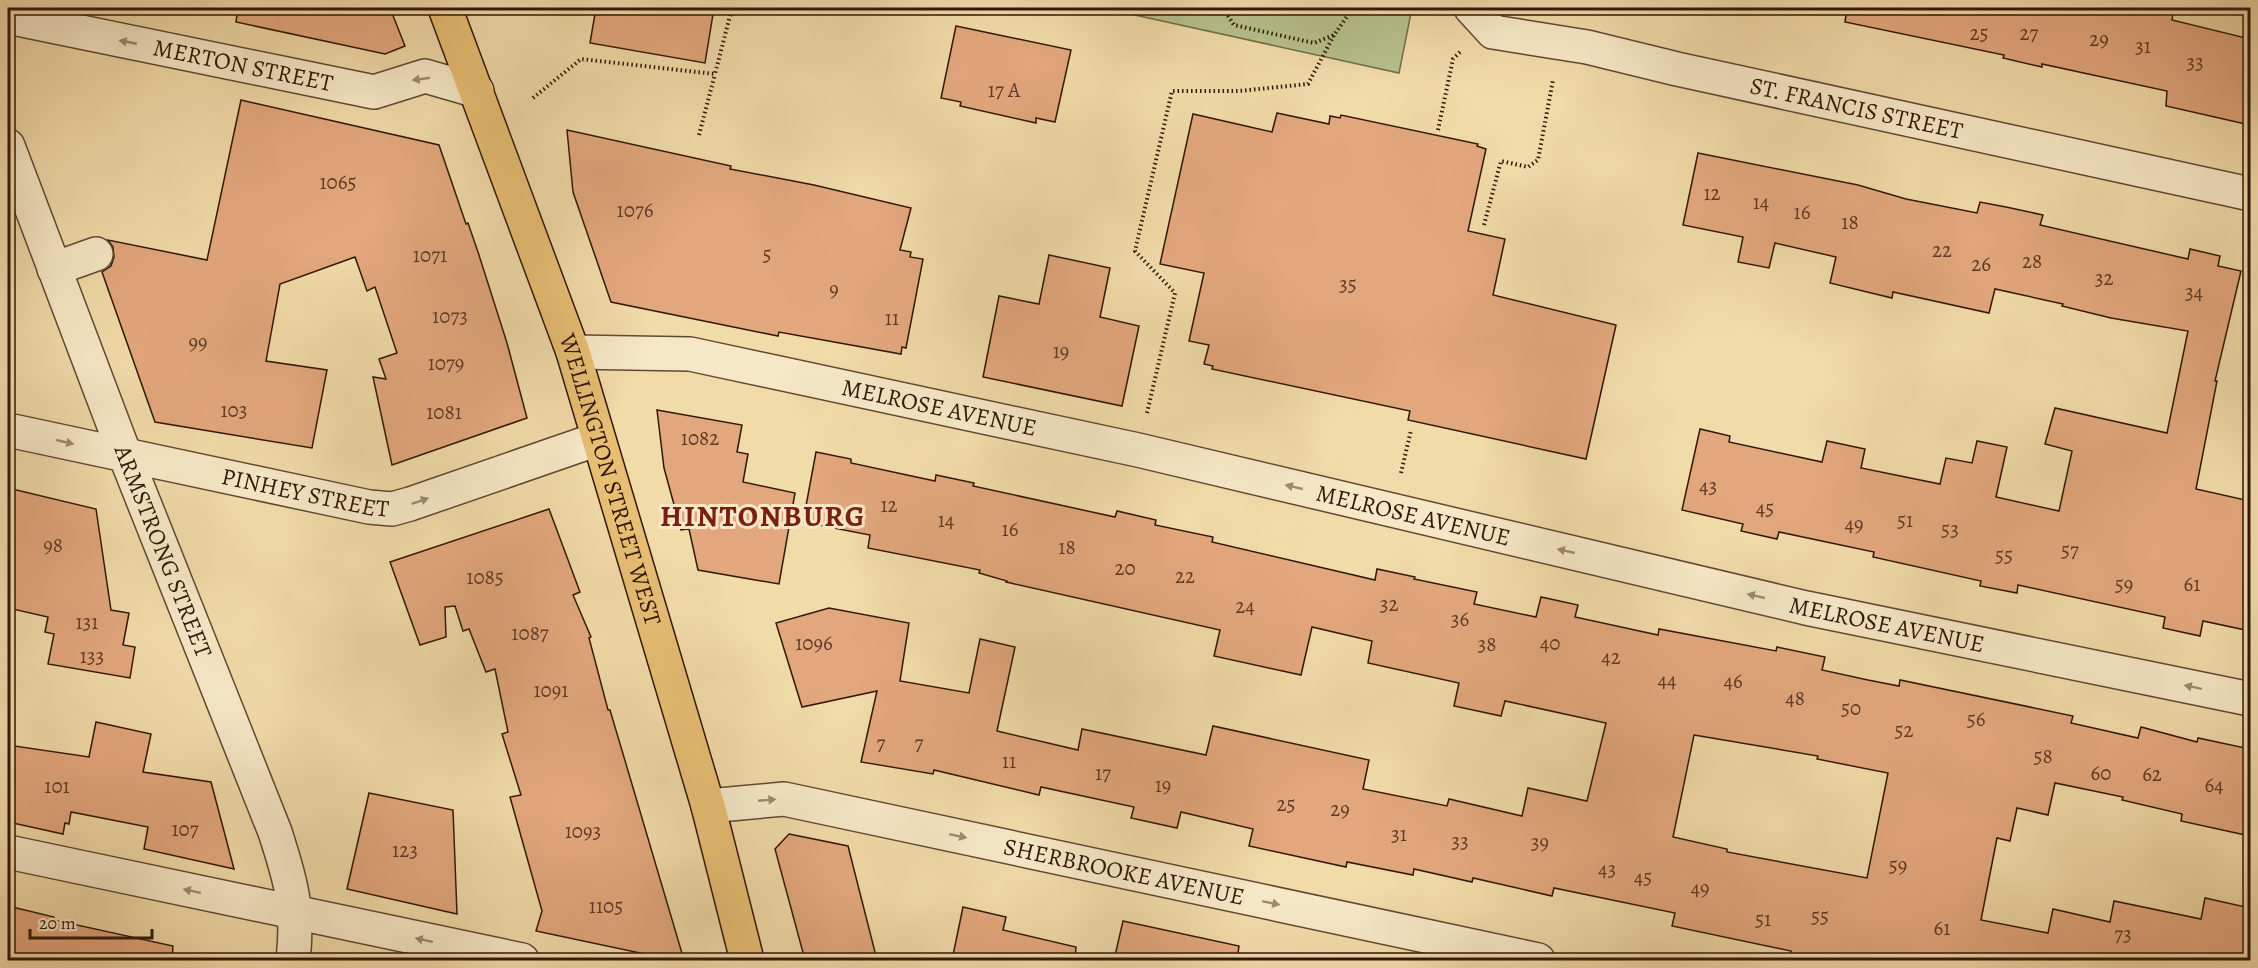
<svg xmlns="http://www.w3.org/2000/svg" width="2258" height="968" viewBox="0 0 2258 968" font-family="Alegreya,serif">
<style>
.green{fill:#b6c18b;stroke:#746c4a;stroke-width:1.5}
.building{fill:#e3a77d;stroke:#31170a;stroke-width:1.5;fill-rule:evenodd}
.lines{fill:none;stroke-linecap:round;stroke-linejoin:round}
.minor-casing{stroke:#614832;stroke-width:36}
.major-casing{stroke:#31170a;stroke-width:36}
.path{stroke:#31170a;stroke-width:4;stroke-dasharray:1.5 3;stroke-linecap:butt}
.minor{stroke:#f6e8c7;stroke-width:33}
.major{stroke:#e8be74;stroke-width:33}
.oneway{fill:#9d8a72}
.labels{text-anchor:middle;dominant-baseline:central;stroke-width:6;stroke-linejoin:round;paint-order:stroke}
.number-label{font-size:21px;fill:#5e3b27}
.street-label{font-size:24px;fill:#31170a;stroke:#f6e8c7}
.district-label{font-size:30px;font-weight:bold;letter-spacing:1.5px;fill:#7a1f14;stroke:#f6e8c7}
</style>
<rect width="100%" height="100%" fill="#f1dba9"/>
<filter id="stains"><feTurbulence type="fractalNoise" baseFrequency=".00333" numOctaves="4"/><feColorMatrix values="0 0 0 0 .2 0 0 0 0 .09 0 0 0 0 .02 0 0 0 .5 -.17"/></filter>
<radialGradient id="worn" r=".72"><stop offset=".6" stop-color="#630" stop-opacity="0"/><stop offset="1" stop-color="#630" stop-opacity=".3"/></radialGradient>
<path class="green" d="M 1103,8 L 1412,8 L 1399,73 Z"/>
<g class="building">
<path d="M 238,8 L 390,8 L 405,46 L 385,54 L 236,22 Z"/>
<path d="M 596,8 L 714,8 L 705,63 L 590,43 Z"/>
<path d="M 1847,8 L 2147,8 L 2173,13 L 2172,20 L 2250,39 L 2250,125 L 2166,106 L 2167,91 L 2042,64 L 2042,67 L 2003,58 L 2004,55 L 1845,22 Z"/>
<path d="M 956,26 L 1071,50 L 1055,122 L 1036,118 L 1036,123 L 960,106 L 961,102 L 941,98 Z"/>
<path d="M 241,100 L 439,145 L 466,224 L 468,223 L 478,252 L 507,343 L 527,418 L 392,465 L 373,377 L 386,379 L 379,359 L 397,353 L 375,287 L 367,291 L 355,257 L 280,284 L 266,361 L 327,370 L 312,448 L 155,422 L 102,272 L 111,266 L 114,257 L 113,247 L 108,240 L 207,260 Z"/>
<path d="M 1277,113 L 1329,124 L 1330,116 L 1340,118 L 1341,115 L 1478,144 L 1477,146 L 1486,149 L 1468,231 L 1505,239 L 1493,295 L 1616,325 L 1586,459 L 1408,420 L 1410,411 L 1212,369 L 1213,366 L 1204,364 L 1209,345 L 1189,341 L 1204,273 L 1160,264 L 1193,114 L 1272,132 Z"/>
<path d="M 567,130 L 731,166 L 730,169 L 814,185 L 911,208 L 900,250 L 911,252 L 910,257 L 923,259 L 906,348 L 902,347 L 901,354 L 779,332 L 778,336 L 611,302 L 573,192 Z"/>
<path d="M 1698,153 L 1858,185 L 1906,199 L 1977,213 L 1980,202 L 2006,207 L 2043,215 L 2040,225 L 2188,259 L 2190,249 L 2220,256 L 2218,266 L 2241,271 L 2215,381 L 2217,381 L 2196,489 L 2250,501 L 2250,631 L 2203,621 L 2200,636 L 2163,628 L 2165,617 L 2018,585 L 2017,593 L 1980,586 L 1981,581 L 1873,557 L 1874,552 L 1779,532 L 1777,539 L 1741,531 L 1743,524 L 1682,510 L 1700,429 L 1730,436 L 1729,442 L 1822,462 L 1827,441 L 1865,449 L 1861,468 L 1940,484 L 1946,458 L 1972,463 L 1977,441 L 2007,447 L 1996,497 L 2059,511 L 2072,451 L 2045,444 L 2055,408 L 2167,433 L 2188,331 L 2111,318 L 2062,306 L 2063,304 L 1995,289 L 1989,313 L 1893,292 L 1892,298 L 1830,283 L 1836,257 L 1775,243 L 1769,268 L 1738,262 L 1743,237 L 1683,225 Z"/>
<path d="M 1049,255 L 1110,268 L 1100,317 L 1139,326 L 1122,406 L 983,377 L 999,296 L 1039,304 Z"/>
<path d="M 657,410 L 742,425 L 737,452 L 748,454 L 743,482 L 795,493 L 779,584 L 698,570 L 689,529 L 681,530 L 664,468 Z"/>
<path d="M 816,452 L 851,459 L 851,463 L 935,481 L 936,475 L 974,483 L 973,486 L 1115,517 L 1117,511 L 1156,520 L 1155,525 L 1213,537 L 1212,542 L 1375,580 L 1377,569 L 1415,577 L 1414,579 L 1477,592 L 1474,604 L 1536,617 L 1541,597 L 1578,605 L 1575,617 L 1658,635 L 1659,629 L 1776,651 L 1777,647 L 1825,657 L 1822,670 L 1868,680 L 1899,686 L 1900,680 L 2073,716 L 2071,723 L 2138,738 L 2141,727 L 2197,742 L 2198,738 L 2250,749 L 2250,836 L 2181,821 L 2182,814 L 2122,800 L 2123,797 L 2055,783 L 2048,815 L 2017,808 L 2010,841 L 1997,838 L 1981,920 L 2048,933 L 2053,909 L 2110,922 L 2114,901 L 2201,919 L 2205,898 L 2250,908 L 2250,960 L 1789,960 L 1791,951 L 1672,926 L 1675,913 L 1554,888 L 1552,896 L 1473,878 L 1472,882 L 1414,869 L 1413,875 L 1347,862 L 1346,867 L 1249,846 L 1253,829 L 1181,812 L 1177,828 L 1131,818 L 1134,807 L 1041,787 L 1039,795 L 934,770 L 933,774 L 861,762 L 877,691 L 802,707 L 776,623 L 829,608 L 909,623 L 900,681 L 969,693 L 980,639 L 1015,647 L 997,731 L 1078,750 L 1082,729 L 1206,755 L 1213,726 L 1369,760 L 1363,789 L 1447,806 L 1449,799 L 1522,816 L 1528,788 L 1587,801 L 1606,723 L 1505,701 L 1501,716 L 1454,706 L 1459,683 L 1368,663 L 1372,641 L 1312,627 L 1301,675 L 1214,656 L 1220,630 L 1006,582 L 1007,581 L 979,573 L 980,570 L 868,548 L 870,535 L 803,522 ZM 1694,735 L 1818,756 L 1817,759 L 1888,773 L 1867,878 L 1727,852 L 1727,849 L 1673,837 Z"/>
<path d="M 8,488 L 96,509 L 111,610 L 129,613 L 123,645 L 135,647 L 130,678 L 48,664 L 54,634 L 45,632 L 48,617 L 8,608 Z"/>
<path d="M 549,509 L 580,592 L 573,595 L 591,637 L 589,638 L 608,710 L 610,710 L 684,960 L 673,960 L 536,931 L 542,911 L 510,797 L 521,795 L 502,734 L 508,732 L 495,669 L 486,672 L 469,629 L 463,631 L 455,606 L 445,607 L 446,637 L 420,645 L 390,562 Z"/>
<path d="M 96,722 L 151,734 L 143,772 L 211,782 L 234,869 L 144,849 L 148,827 L 71,812 L 69,824 L 65,823 L 63,834 L 8,822 L 8,745 L 89,757 Z"/>
<path d="M 369,793 L 453,810 L 457,914 L 347,889 Z"/>
<path d="M 789,834 L 848,846 L 876,956 L 873,956 L 874,960 L 805,960 L 775,849 Z"/>
<path d="M 8,906 L 54,917 L 54,920 L 173,946 L 172,960 L 8,960 Z"/>
<path d="M 963,907 L 1006,917 L 1003,930 L 1076,947 L 1075,960 L 952,960 Z"/>
<path d="M 1123,921 L 1239,946 L 1237,960 L 1114,960 Z"/>
</g>
<g class="lines">
<g class="minor-casing">
<g id="minor">
<path id="s1" d="M 1471,8 L 1493,32 L 1587,47 L 1677,69 L 2250,194"/>
<path id="s2" d="M 8,17 L 374,92 L 425,76 L 477,91"/>
<path id="s3" d="M 8,146 L 125,455 L 275,832 C 291,881 299,909 293,960"/>
<path d="M 54,269 L 96,254"/>
<path id="s4" d="M 573,352 L 690,354 L 1138,450 L 1806,608 L 2250,699"/>
<path id="s5" d="M 8,430 L 369,507 L 392,509 L 410,504 L 598,439"/>
<path id="s6" d="M 708,806 L 784,799 L 1538,960"/>
<path d="M 8,852 L 522,960"/>
</g>
</g>
<g class="major-casing">
<g id="major">
<path id="s7" d="M 445,8 L 573,352 L 708,806 L 747,960"/>
</g>
</g>
<g class="path">
<path d="M 1223,8 L 1234,25 L 1314,43 L 1334,35 L 1353,8"/>
<path d="M 533,98 L 581,59 L 715,74 L 732,8"/>
<path d="M 1438,130 L 1453,59 L 1460,52"/>
<path d="M 699,135 L 715,74"/>
<path d="M 1484,225 L 1501,161 L 1528,167 L 1538,160 L 1553,80"/>
<path d="M 1147,413 L 1175,293 L 1135,251 L 1172,91 L 1239,91 L 1308,84 L 1334,35"/>
<path d="M 1401,473 L 1411,430"/>
</g>
<use href="#minor" class="minor"/>
<use href="#major" class="major"/>
</g>
<defs><path id="oneway-solid" d="M-6-.8H1V-3.2L6.5 0L1 3.2V.8H-6Z" transform="scale(1.5)"/></defs>
<g class="oneway">
<use href="#oneway-solid" transform="translate(128 42) rotate(-169)"/>
<use href="#oneway-solid" transform="translate(421 79) rotate(172)"/>
<use href="#oneway-solid" transform="translate(65 442) rotate(13)"/>
<use href="#oneway-solid" transform="translate(1294 487) rotate(-167)"/>
<use href="#oneway-solid" transform="translate(420 501) rotate(-19)"/>
<use href="#oneway-solid" transform="translate(1566 551) rotate(-167)"/>
<use href="#oneway-solid" transform="translate(1756 596) rotate(-167)"/>
<use href="#oneway-solid" transform="translate(2193 687) rotate(-168)"/>
<use href="#oneway-solid" transform="translate(767 800) rotate(-5)"/>
<use href="#oneway-solid" transform="translate(958 836) rotate(12)"/>
<use href="#oneway-solid" transform="translate(192 891) rotate(-168)"/>
<use href="#oneway-solid" transform="translate(1271 903) rotate(12)"/>
<use href="#oneway-solid" transform="translate(424 940) rotate(-168)"/>
</g>
<g class="labels">
<g class="number-label">
<text x="1979" y="33">25</text>
<text x="2029" y="33">27</text>
<text x="2099" y="39">29</text>
<text x="2143" y="46">31</text>
<text x="2195" y="62">33</text>
<text x="1004" y="90">17 A</text>
<text x="338" y="182">1065</text>
<text x="1712" y="193">12</text>
<text x="1761" y="202">14</text>
<text x="635" y="210">1076</text>
<text x="1802" y="212">16</text>
<text x="1850" y="222">18</text>
<text x="1942" y="250">22</text>
<text x="767" y="254">5</text>
<text x="430" y="255">1071</text>
<text x="2032" y="261">28</text>
<text x="1981" y="264">26</text>
<text x="2104" y="278">32</text>
<text x="1348" y="284">35</text>
<text x="834" y="289">9</text>
<text x="2194" y="292">34</text>
<text x="450" y="316">1073</text>
<text x="892" y="318">11</text>
<text x="198" y="342">99</text>
<text x="1061" y="351">19</text>
<text x="446" y="363">1079</text>
<text x="234" y="410">103</text>
<text x="444" y="412">1081</text>
<text x="700" y="438">1082</text>
<text x="1708" y="486">43</text>
<text x="889" y="505">12</text>
<text x="1765" y="508">45</text>
<text x="946" y="520">14</text>
<text x="1905" y="520">51</text>
<text x="1854" y="524">49</text>
<text x="1010" y="529">16</text>
<text x="1950" y="529">53</text>
<text x="53" y="545">98</text>
<text x="1067" y="547">18</text>
<text x="2070" y="550">57</text>
<text x="2004" y="555">55</text>
<text x="1125" y="568">20</text>
<text x="1185" y="576">22</text>
<text x="485" y="577">1085</text>
<text x="2124" y="584">59</text>
<text x="2192" y="584">61</text>
<text x="1389" y="604">32</text>
<text x="1245" y="606">24</text>
<text x="1460" y="619">36</text>
<text x="87" y="622">131</text>
<text x="530" y="633">1087</text>
<text x="814" y="643">1096</text>
<text x="1550" y="643">40</text>
<text x="1487" y="644">38</text>
<text x="92" y="656">133</text>
<text x="1611" y="657">42</text>
<text x="1667" y="680">44</text>
<text x="1733" y="681">46</text>
<text x="551" y="690">1091</text>
<text x="1795" y="698">48</text>
<text x="1851" y="708">50</text>
<text x="1976" y="719">56</text>
<text x="1904" y="730">52</text>
<text x="881" y="743">7</text>
<text x="919" y="743">7</text>
<text x="2043" y="756">58</text>
<text x="1009" y="761">11</text>
<text x="1103" y="773">17</text>
<text x="2101" y="773">60</text>
<text x="2152" y="774">62</text>
<text x="1163" y="785">19</text>
<text x="2214" y="785">64</text>
<text x="57" y="786">101</text>
<text x="1286" y="804">25</text>
<text x="1340" y="809">29</text>
<text x="185" y="829">107</text>
<text x="583" y="831">1093</text>
<text x="1399" y="834">31</text>
<text x="1460" y="841">33</text>
<text x="1540" y="842">39</text>
<text x="405" y="850">123</text>
<text x="1898" y="865">59</text>
<text x="1607" y="869">43</text>
<text x="1643" y="877">45</text>
<text x="1700" y="888">49</text>
<text x="606" y="906">1105</text>
<text x="1820" y="916">55</text>
<text x="1763" y="919">51</text>
<text x="1942" y="928">61</text>
<text x="2123" y="934">73</text>
</g>
<g class="street-label">
<text stroke="none"><textPath href="#s2" startOffset="240">MERTON STREET</textPath></text>
<text stroke="none"><textPath href="#s1" startOffset="404">ST. FRANCIS STREET</textPath></text>
<text stroke="none"><textPath href="#s4" startOffset="372">MELROSE AVENUE</textPath></text>
<text stroke="none"><textPath href="#s7" startOffset="500">WELLINGTON STREET WEST</textPath></text>
<text stroke="none"><textPath href="#s5" startOffset="304">PINHEY STREET</textPath></text>
<text stroke="none"><textPath href="#s4" startOffset="858">MELROSE AVENUE</textPath></text>
<text stroke="none"><textPath href="#s3" startOffset="434">ARMSTRONG STREET</textPath></text>
<text stroke="none"><textPath href="#s4" startOffset="1344">MELROSE AVENUE</textPath></text>
<text stroke="none"><textPath href="#s6" startOffset="424">SHERBROOKE AVENUE</textPath></text>
</g>
<g class="district-label">
<text x="763" y="516">HINTONBURG</text>
</g>
</g>
<rect width="2258" height="968" fill="none" stroke="#f1dba9" stroke-width="30"/>
<rect x="9" y="9" width="2240" height="950" fill="none" stroke="#31170a" stroke-width="3"/>
<rect x="15" y="15" width="2228" height="938" fill="none" stroke="#31170a" stroke-width="1.5"/>
<path d="M30 929v9h122v-9" fill="none" stroke="#31170a" stroke-width="3"/>
<text x="39" y="929" font-size="18" fill="#31170a" stroke="#f6e8c7" stroke-width="4.5" paint-order="stroke">20 m</text>
<rect width="100%" height="100%" filter="url(#stains)"/>
<rect width="100%" height="100%" fill="url(#worn)"/>
</svg>
